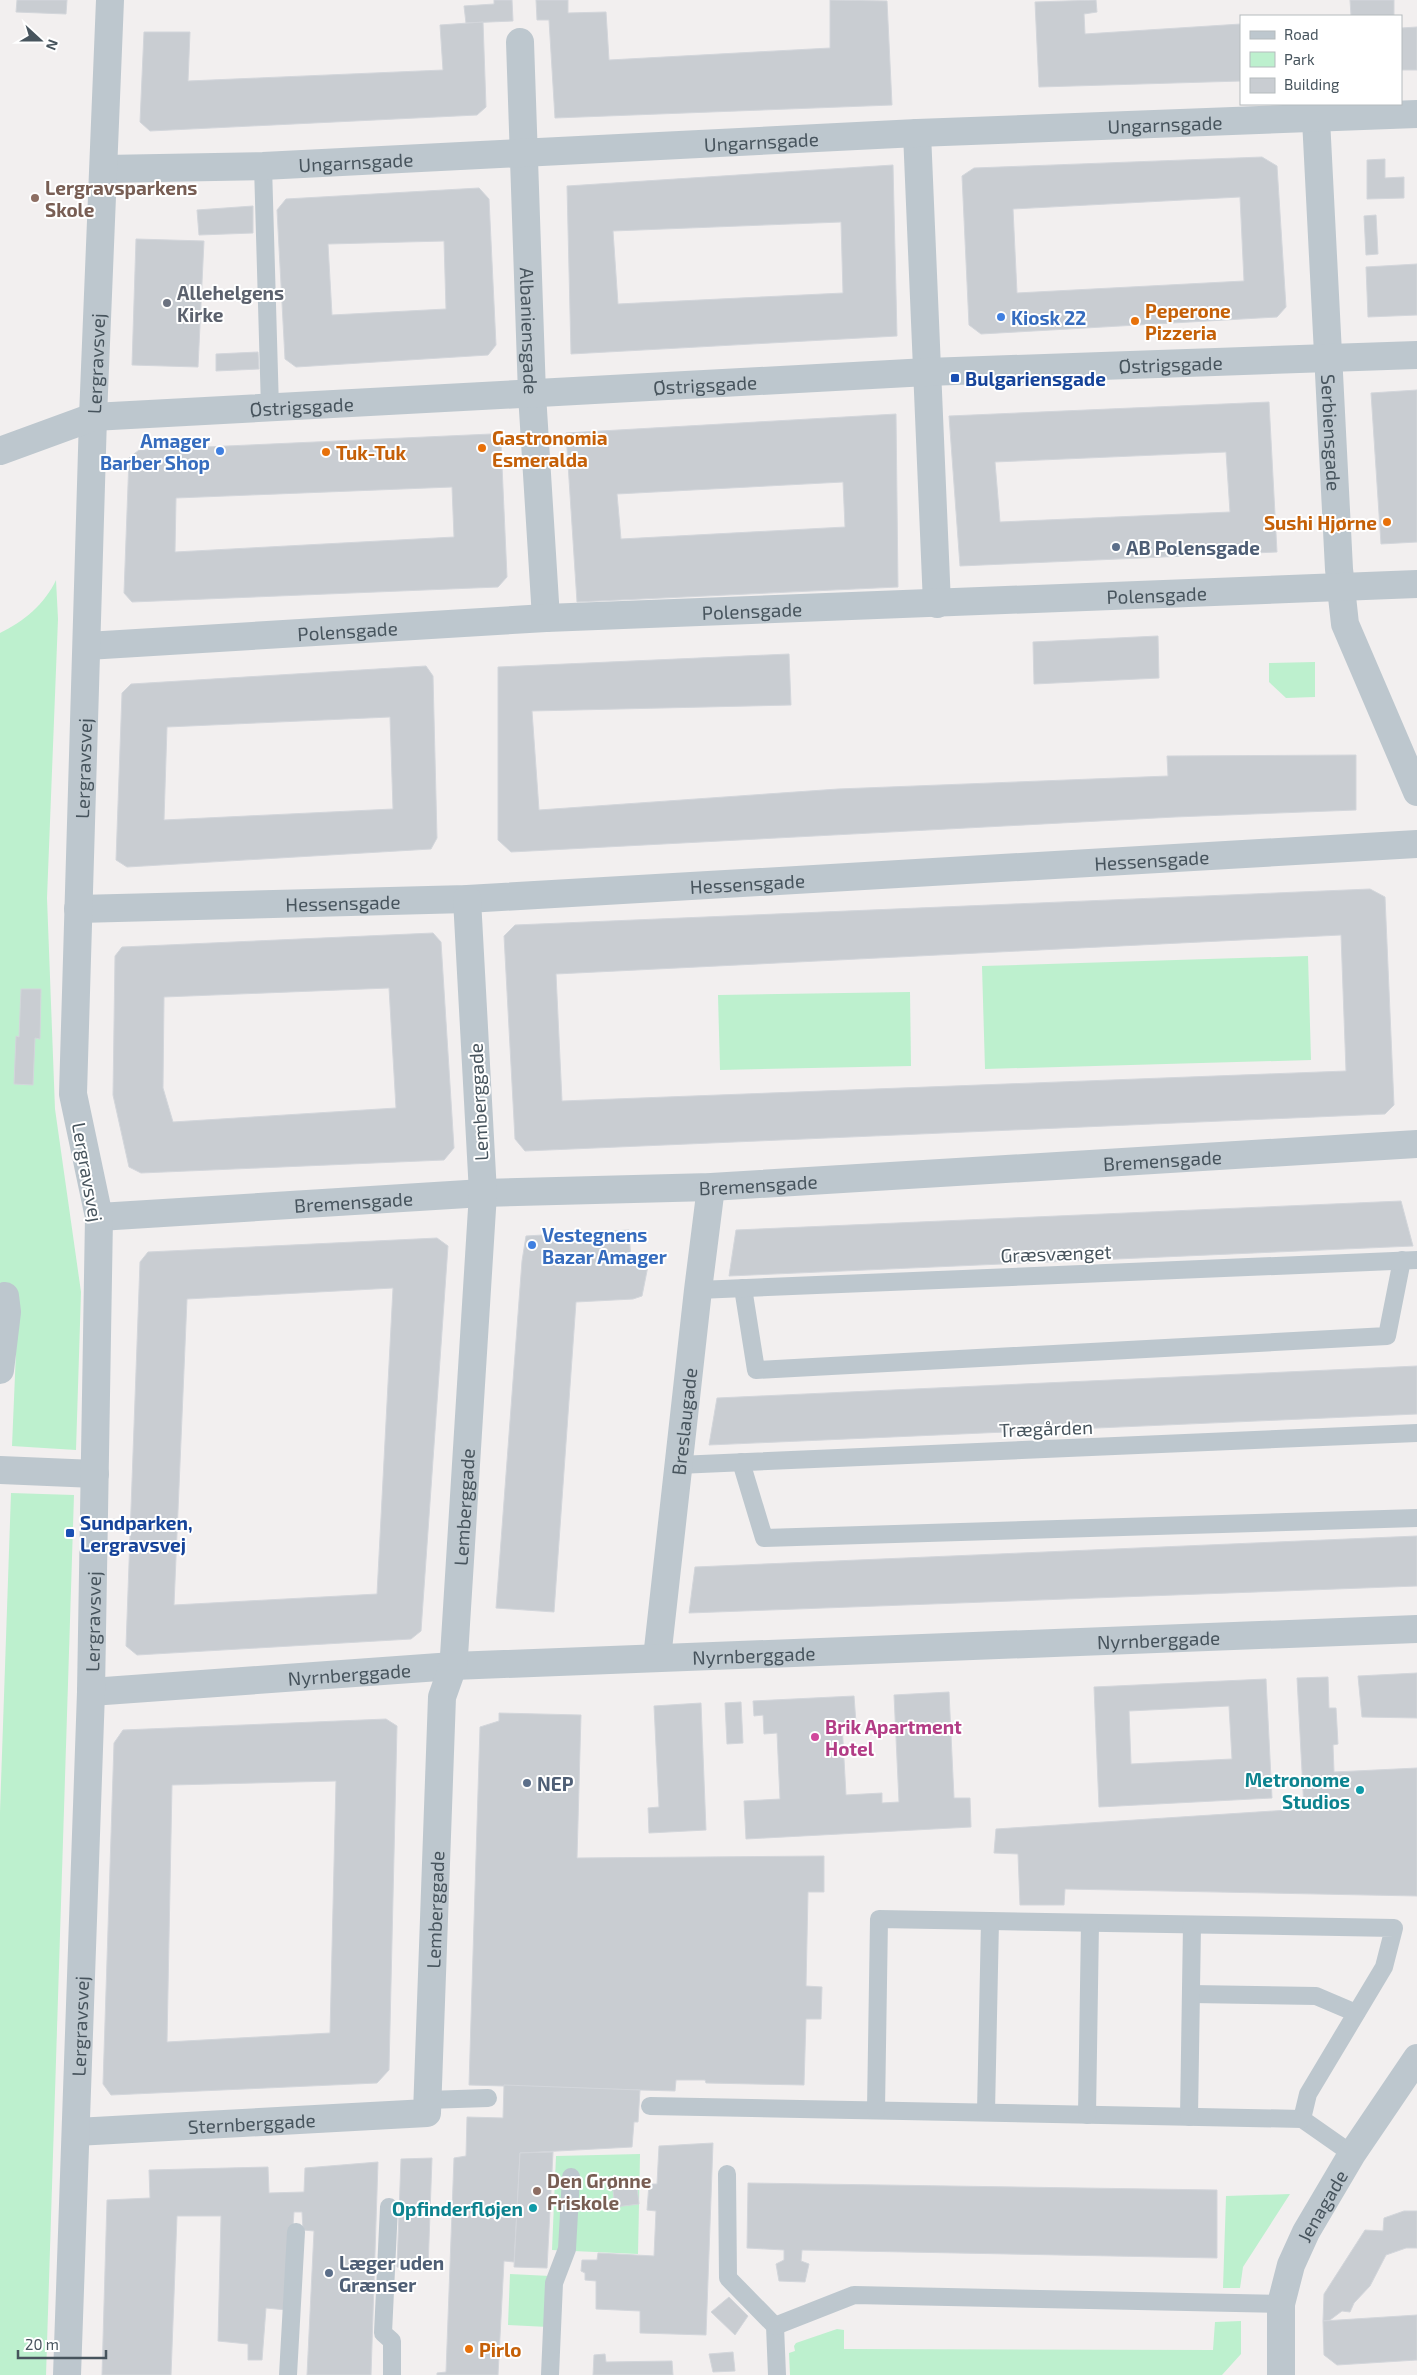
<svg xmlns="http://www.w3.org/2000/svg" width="1417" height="2375" viewBox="0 0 1417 2375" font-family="'Exo 2',sans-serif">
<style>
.green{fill:#bdf0ce}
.building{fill:#c9cdd2;stroke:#d3d6db;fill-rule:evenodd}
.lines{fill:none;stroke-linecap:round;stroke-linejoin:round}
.service{stroke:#bdc7ce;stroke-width:18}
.minor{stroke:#bdc7ce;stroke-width:28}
.tertiary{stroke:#bdc7ce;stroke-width:28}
.education-dot{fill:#8d6e63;stroke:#fff;stroke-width:2}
.worship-dot{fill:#6b7280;stroke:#fff;stroke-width:2}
.shop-dot{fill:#3f7fe0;stroke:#fff;stroke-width:2}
.food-dot{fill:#e8710a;stroke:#fff;stroke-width:2}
.transit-dot{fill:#1a4fb4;stroke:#fff;stroke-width:2}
.service-dot{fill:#5c6f8a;stroke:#fff;stroke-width:2}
.hotel-dot{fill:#d1479c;stroke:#fff;stroke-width:2}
.culture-dot{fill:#0f9aa8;stroke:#fff;stroke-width:2}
.labels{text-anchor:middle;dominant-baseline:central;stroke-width:4;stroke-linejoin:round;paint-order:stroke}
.street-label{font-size:19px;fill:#47545d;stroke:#fff}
.education-label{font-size:19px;font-weight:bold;fill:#785e54;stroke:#fff;text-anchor:start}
.worship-label{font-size:19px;font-weight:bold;fill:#5b616d;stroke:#fff;text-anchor:start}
.food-label{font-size:19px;font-weight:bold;fill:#c56008;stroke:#fff;text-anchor:start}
.shop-label{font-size:19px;font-weight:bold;fill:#366cbe;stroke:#fff;text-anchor:start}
.transit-label{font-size:19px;font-weight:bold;fill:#164399;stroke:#fff;text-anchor:start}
.service-label{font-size:19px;font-weight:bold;fill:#4e5e75;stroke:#fff;text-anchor:start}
.hotel-label{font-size:19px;font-weight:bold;fill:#b23c85;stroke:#fff;text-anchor:start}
.culture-label{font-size:19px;font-weight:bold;fill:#0d838f;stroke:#fff;text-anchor:end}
</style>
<rect width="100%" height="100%" fill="#f2efef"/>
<g class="green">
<path d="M 56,580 L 58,619 L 47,898 L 55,1109 L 81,1292 L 76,1450 L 12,1446 L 18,1304 L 0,1290 L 0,633 C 23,622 45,604 56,580 Z"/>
<path d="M 1315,662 L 1315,697 L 1286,698 L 1269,682 L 1269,663 Z"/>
<path d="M 1308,956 L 1311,1060 L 985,1069 L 982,966 Z"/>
<path d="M 910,992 L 911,1066 L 720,1070 L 718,995 Z"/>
<path d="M 11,1493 L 74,1495 L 46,2375 L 0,2375 L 0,1812 Z"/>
<path d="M 640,2154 L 638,2254 L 552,2250 L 556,2156 Z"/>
<path d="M 1290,2194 L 1243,2267 L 1240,2288 L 1223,2288 L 1226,2196 Z"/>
<path d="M 510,2274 L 550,2276 L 548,2327 L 508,2325 Z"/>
<path d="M 1241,2321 L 1241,2354 L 1222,2375 L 790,2375 L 789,2353 L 795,2351 L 794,2346 L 796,2343 L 837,2329 L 844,2330 L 844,2349 L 1213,2350 L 1215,2322 Z"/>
</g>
<g class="building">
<path d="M 17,0 L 67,0 L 66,14 L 16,12 Z"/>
<path d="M 494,0 L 512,0 L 513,21 L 466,23 L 464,6 L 494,4 Z"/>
<path d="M 536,0 L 568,0 L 568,13 L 606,12 L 609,60 L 830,48 L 830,0 L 887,1 L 892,105 L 555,118 L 549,20 L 537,20 Z"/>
<path d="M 1096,0 L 1097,12 L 1084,14 L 1085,34 L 1241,24 L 1241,81 L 1039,87 L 1035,2 Z"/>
<path d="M 1350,0 L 1394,0 L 1394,16 L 1351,16 Z"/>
<path d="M 483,22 L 486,107 L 477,115 L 150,131 L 140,122 L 144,32 L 190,32 L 188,81 L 443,70 L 440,25 Z"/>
<path d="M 1417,27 L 1417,70 L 1401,70 L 1401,28 Z"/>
<path d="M 1262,157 L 1277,166 L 1286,307 L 1277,317 L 981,334 L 969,325 L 962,176 L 974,168 ZM 1240,197 L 1244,281 L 1017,293 L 1013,209 Z"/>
<path d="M 1385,159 L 1385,178 L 1404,177 L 1404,198 L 1367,199 L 1367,160 Z"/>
<path d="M 893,165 L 897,336 L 571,354 L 567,186 ZM 841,222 L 843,293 L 618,304 L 613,231 Z"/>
<path d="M 479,188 L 489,199 L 496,345 L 488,355 L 296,367 L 285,359 L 277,210 L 286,199 ZM 444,241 L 446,309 L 332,315 L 328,244 Z"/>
<path d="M 253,206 L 253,233 L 199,235 L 197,210 Z"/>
<path d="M 1376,215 L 1378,254 L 1366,255 L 1364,216 Z"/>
<path d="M 136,239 L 204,241 L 198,367 L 132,365 Z"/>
<path d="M 1417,264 L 1417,315 L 1368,317 L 1366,267 Z"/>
<path d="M 258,352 L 259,369 L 216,371 L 216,354 Z"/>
<path d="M 1417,390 L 1417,542 L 1381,544 L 1371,393 Z"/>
<path d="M 1269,402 L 1277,552 L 960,566 L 949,416 ZM 1226,452 L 1230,512 L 1000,522 L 995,462 Z"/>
<path d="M 896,414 L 898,587 L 577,602 L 566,433 ZM 843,482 L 845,527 L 621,539 L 617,494 Z"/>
<path d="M 491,434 L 501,443 L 507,577 L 498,587 L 132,602 L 124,593 L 129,458 L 139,450 ZM 452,487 L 454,537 L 175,552 L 176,498 Z"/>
<path d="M 1158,636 L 1159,678 L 1034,684 L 1033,642 Z"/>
<path d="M 789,654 L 791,705 L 532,711 L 539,810 L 838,789 L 1168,776 L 1167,756 L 1356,755 L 1356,810 L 1175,817 L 511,852 L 498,840 L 498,667 Z"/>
<path d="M 426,666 L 433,676 L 437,838 L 431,849 L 127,867 L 116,860 L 122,693 L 131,684 ZM 390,717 L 393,809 L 164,820 L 167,727 Z"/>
<path d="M 1370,889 L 1385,897 L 1394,1105 L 1385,1114 L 525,1151 L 515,1139 L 504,936 L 515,925 ZM 1341,935 L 1346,1071 L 562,1101 L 556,974 Z"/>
<path d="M 433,933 L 441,942 L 454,1148 L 444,1160 L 141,1173 L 129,1167 L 113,1095 L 115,956 L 122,947 ZM 389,988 L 396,1108 L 173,1122 L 163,1088 L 164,997 Z"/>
<path d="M 21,989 L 41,989 L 40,1039 L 35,1038 L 33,1085 L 14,1084 L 16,1036 L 19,1037 Z"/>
<path d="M 1401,1201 L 1413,1246 L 729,1276 L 736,1230 Z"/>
<path d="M 629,1230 L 631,1262 L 648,1266 L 642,1296 L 633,1299 L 576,1302 L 554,1612 L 496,1608 L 522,1261 L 526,1236 Z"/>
<path d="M 437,1238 L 448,1246 L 421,1631 L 411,1639 L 137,1655 L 126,1646 L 140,1262 L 148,1252 ZM 393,1288 L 377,1594 L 174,1605 L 187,1299 Z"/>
<path d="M 1417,1366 L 1417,1414 L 709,1445 L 717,1398 Z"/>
<path d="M 1417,1536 L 1417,1586 L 689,1613 L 695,1567 Z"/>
<path d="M 1417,1673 L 1417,1718 L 1362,1717 L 1358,1676 Z"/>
<path d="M 1328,1677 L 1329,1708 L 1336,1708 L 1338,1744 L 1333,1745 L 1334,1772 L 1417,1768 L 1417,1896 L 1065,1889 L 1064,1905 L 1020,1905 L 1018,1854 L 994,1853 L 996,1829 L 1304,1809 L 1297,1678 Z"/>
<path d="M 1266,1679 L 1272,1798 L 1099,1807 L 1094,1687 ZM 1229,1706 L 1232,1759 L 1131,1764 L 1129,1711 Z"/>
<path d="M 949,1692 L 954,1798 L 970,1798 L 971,1827 L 746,1839 L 744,1801 L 780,1799 L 777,1733 L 764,1734 L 763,1715 L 754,1716 L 753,1701 L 854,1696 L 856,1723 L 842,1723 L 846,1795 L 882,1793 L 882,1803 L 899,1802 L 894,1695 Z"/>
<path d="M 741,1702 L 743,1743 L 727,1744 L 725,1703 Z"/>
<path d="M 701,1703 L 706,1830 L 649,1833 L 648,1808 L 659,1807 L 654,1706 Z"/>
<path d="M 499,1713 L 581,1715 L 577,1858 L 824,1856 L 824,1892 L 808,1892 L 806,1986 L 822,1987 L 821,2019 L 806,2019 L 804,2085 L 706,2083 L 705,2080 L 676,2080 L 675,2091 L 469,2085 L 480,1727 L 499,1721 Z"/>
<path d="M 386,1719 L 397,1726 L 389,2070 L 377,2083 L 111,2095 L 103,2084 L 114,1743 L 123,1730 ZM 336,1781 L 330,2033 L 167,2042 L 172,1785 Z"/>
<path d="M 504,2085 L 640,2090 L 638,2122 L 634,2122 L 632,2147 L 520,2153 L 514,2262 L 504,2261 L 498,2375 L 437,2375 L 437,2373 L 446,2372 L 454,2158 L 466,2156 L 467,2117 L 503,2118 Z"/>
<path d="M 713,2143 L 706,2335 L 640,2333 L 640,2311 L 596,2309 L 596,2281 L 585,2280 L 585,2273 L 581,2271 L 582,2260 L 597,2260 L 598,2253 L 654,2256 L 656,2211 L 647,2210 L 649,2184 L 657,2184 L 659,2146 Z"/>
<path d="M 553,2152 L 547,2268 L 514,2267 L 520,2153 Z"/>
<path d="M 432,2158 L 428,2269 L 397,2267 L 401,2159 Z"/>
<path d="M 378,2162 L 371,2375 L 307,2375 L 314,2231 L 303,2230 L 302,2212 L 294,2212 L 287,2310 L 266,2308 L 262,2360 L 248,2360 L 248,2344 L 218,2341 L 221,2216 L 177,2216 L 171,2375 L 102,2375 L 107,2200 L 150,2198 L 149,2170 L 268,2167 L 269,2193 L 304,2192 L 305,2168 Z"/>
<path d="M 636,2179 L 639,2204 L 615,2207 L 612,2182 Z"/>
<path d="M 748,2183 L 1217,2190 L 1217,2258 L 802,2250 L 801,2261 L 809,2264 L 805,2282 L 779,2281 L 776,2264 L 784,2260 L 784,2250 L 747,2248 Z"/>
<path d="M 1404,2211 L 1417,2211 L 1417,2248 L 1406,2248 L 1386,2255 L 1370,2286 L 1354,2303 L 1350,2312 L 1342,2311 L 1330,2320 L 1323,2321 L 1324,2294 L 1365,2230 L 1383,2231 L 1384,2218 Z"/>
<path d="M 729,2297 L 748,2316 L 735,2335 L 711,2312 Z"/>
<path d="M 1417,2315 L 1417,2360 L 1337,2365 L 1324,2355 L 1323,2321 Z"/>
<path d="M 733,2352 L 735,2371 L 713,2372 L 709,2354 Z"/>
<path d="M 605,2354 L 606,2362 L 672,2361 L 673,2375 L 593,2375 L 594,2355 Z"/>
</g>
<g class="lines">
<g class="service">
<path d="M 263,166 L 270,408"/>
<path d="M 743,1288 L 756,1370 L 1387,1336 L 1402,1260"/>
<path d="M 698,1290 L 1417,1260"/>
<path d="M 741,1462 L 764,1538 L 1417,1518"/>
<path d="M 678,1465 L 1417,1433"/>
<path d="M 1191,1994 L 1316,1996 L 1356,2013"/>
<path d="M 427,2100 L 488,2098"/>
<path d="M 650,2106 L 1302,2119 L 1352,2154"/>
<path d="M 876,2110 L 879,1919 L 1394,1928 L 1384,1967 L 1308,2094 L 1302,2119"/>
<path d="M 986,2112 L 990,1921"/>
<path d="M 1087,2115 L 1090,1923"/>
<path d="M 1189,2117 L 1192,1925"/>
<path d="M 727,2174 L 728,2278 L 775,2326 L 777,2375"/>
<path d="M 389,2207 L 383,2333 L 392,2341 L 392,2375"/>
<path d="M 775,2326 L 854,2295 L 1281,2304"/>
<path d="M 288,2375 L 296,2232"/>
<path d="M 550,2375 L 554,2283 L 567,2249 L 571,2177"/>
</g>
<g class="minor">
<path id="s1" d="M 520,42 L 532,394 L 546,618"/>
<path id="s2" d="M 1316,119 L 1339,569 L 1345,624 L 1417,792"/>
<path d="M 917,133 L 937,604"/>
<path id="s3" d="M 104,169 L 263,166 L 917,133 L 1417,114"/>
<path id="s4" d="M 87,646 L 546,618 L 1417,584"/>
<path id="s5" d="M 78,909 L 467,899 L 1417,844"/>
<path id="s6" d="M 99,1217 L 483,1193 L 711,1187 L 1417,1144"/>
<path d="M 0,1370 L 7,1312 L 5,1296"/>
<path d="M 0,1470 L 95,1474"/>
<path id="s7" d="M 657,1658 L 698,1290 L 711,1187"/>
<path id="s8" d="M 91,1692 L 453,1666 L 1417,1629"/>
<path id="s9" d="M 76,2132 L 427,2113 L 442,1697 L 453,1666 L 454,1656 L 483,1193 L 467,899"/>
<path id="s10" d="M 67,2375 L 91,1692 L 99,1217 L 73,1094 L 93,417 L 110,0"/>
<path id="s11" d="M 1281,2375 L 1281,2304 L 1291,2265 L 1306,2232 L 1352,2154 L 1417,2058"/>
</g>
<path class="tertiary" id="s12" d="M 0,451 L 93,417 L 927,372 L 1417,355"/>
</g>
<g class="education-dot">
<circle cx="35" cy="198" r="5"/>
<circle cx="537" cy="2191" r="5"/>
</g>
<circle class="worship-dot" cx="167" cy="303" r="5"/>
<g class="shop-dot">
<circle cx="1001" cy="317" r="5"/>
<circle cx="220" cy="451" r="5"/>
<circle cx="532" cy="1245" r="5"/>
</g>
<g class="food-dot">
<circle cx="1135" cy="321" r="5"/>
<circle cx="482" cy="448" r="5"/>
<circle cx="326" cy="452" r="5"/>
<circle cx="1387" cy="522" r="5"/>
<circle cx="469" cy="2349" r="5"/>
</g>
<g class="transit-dot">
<rect x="950" y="373" width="10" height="10" rx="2.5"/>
<rect x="65" y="1528" width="10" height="10" rx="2.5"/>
</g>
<g class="service-dot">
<circle cx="1116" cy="547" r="5"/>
<circle cx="527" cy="1783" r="5"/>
<circle cx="329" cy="2273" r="5"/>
</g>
<circle class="hotel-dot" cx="815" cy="1737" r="5"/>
<g class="culture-dot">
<circle cx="1360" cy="1790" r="5"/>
<circle cx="533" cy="2208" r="5"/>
</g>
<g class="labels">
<g class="street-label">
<text stroke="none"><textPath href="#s3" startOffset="1062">Ungarnsgade</textPath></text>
<text stroke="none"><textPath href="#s3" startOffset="658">Ungarnsgade</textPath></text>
<text stroke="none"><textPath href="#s3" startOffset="252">Ungarnsgade</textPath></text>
<text stroke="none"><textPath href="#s1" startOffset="289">Albaniensgade</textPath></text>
<text stroke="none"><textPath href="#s10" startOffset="2015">Lergravsvej</textPath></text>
<text stroke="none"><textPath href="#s12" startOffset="1178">Østrigsgade</textPath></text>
<text stroke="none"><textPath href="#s12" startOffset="712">Østrigsgade</textPath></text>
<text stroke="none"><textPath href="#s12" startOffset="308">Østrigsgade</textPath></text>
<text stroke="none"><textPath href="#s2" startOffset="314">Serbiensgade</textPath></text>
<text stroke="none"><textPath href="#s4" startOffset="1071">Polensgade</textPath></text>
<text stroke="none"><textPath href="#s4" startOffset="666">Polensgade</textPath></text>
<text stroke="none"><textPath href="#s4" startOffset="261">Polensgade</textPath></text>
<text stroke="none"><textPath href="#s10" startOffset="1610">Lergravsvej</textPath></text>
<text stroke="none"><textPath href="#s5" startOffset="1075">Hessensgade</textPath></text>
<text stroke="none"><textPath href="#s5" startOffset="670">Hessensgade</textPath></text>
<text stroke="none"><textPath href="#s5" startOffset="265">Hessensgade</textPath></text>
<text transform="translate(478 1102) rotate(-93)">Lemberggade</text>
<text stroke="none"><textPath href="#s6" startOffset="1065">Bremensgade</textPath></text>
<text transform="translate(88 1172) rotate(80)">Lergravsvej</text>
<text stroke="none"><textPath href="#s6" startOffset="660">Bremensgade</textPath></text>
<text stroke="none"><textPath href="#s6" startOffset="255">Bremensgade</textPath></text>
<text transform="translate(1056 1253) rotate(-2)">Græsvænget</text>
<text stroke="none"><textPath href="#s7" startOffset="238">Breslaugade</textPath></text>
<text transform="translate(1046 1428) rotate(-2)">Trægården</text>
<text stroke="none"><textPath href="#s9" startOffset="960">Lemberggade</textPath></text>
<text stroke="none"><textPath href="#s10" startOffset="754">Lergravsvej</textPath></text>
<text stroke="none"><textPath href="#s8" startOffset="1069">Nyrnberggade</textPath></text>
<text stroke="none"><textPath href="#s8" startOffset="664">Nyrnberggade</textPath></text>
<text stroke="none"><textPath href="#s8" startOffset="259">Nyrnberggade</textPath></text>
<text stroke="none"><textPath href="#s9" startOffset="555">Lemberggade</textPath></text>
<text stroke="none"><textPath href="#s10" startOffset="349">Lergravsvej</textPath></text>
<text stroke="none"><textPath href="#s9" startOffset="176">Sternberggade</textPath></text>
<text stroke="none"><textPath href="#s11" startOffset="178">Jenagade</textPath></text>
</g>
<g class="education-label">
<text x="45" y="187">Lergravsparkens<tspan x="45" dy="22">Skole</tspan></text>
<text x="547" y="2180">Den Grønne<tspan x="547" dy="22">Friskole</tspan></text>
</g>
<g class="worship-label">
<text x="177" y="292">Allehelgens<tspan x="177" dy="22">Kirke</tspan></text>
</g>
<g class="food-label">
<text x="1145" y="310">Peperone<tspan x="1145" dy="22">Pizzeria</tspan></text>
<text x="492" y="437">Gastronomia<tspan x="492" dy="22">Esmeralda</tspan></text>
<text x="336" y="452">Tuk-Tuk</text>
<text x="1377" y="522" text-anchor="end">Sushi Hjørne</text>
<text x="479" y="2349">Pirlo</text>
</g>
<g class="shop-label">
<text x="1011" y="317">Kiosk 22</text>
<text x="210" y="440" text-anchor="end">Amager<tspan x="210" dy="22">Barber Shop</tspan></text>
<text x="542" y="1234">Vestegnens<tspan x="542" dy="22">Bazar Amager</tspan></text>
</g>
<g class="transit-label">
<text x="965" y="378">Bulgariensgade</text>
<text x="80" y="1522">Sundparken,<tspan x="80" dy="22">Lergravsvej</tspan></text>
</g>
<g class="service-label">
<text x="1126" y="547">AB Polensgade</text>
<text x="537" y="1783">NEP</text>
<text x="339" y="2262">Læger uden<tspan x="339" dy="22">Grænser</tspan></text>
</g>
<g class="hotel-label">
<text x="825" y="1726">Brik Apartment<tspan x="825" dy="22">Hotel</tspan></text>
</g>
<g class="culture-label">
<text x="1350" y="1779">Metronome<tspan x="1350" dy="22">Studios</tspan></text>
<text x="523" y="2208">Opfinderfløjen</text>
</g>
</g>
<rect x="1240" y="15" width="162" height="90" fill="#ffffff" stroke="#b5bbbe"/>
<rect x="1250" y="31" width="25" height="8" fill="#bdc7ce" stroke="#b5bbbe"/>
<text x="1284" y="40" font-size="15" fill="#47545d">Road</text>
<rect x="1250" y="52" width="25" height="15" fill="#bdf0ce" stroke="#b5bbbe"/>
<text x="1284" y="65" font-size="15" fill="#47545d">Park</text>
<rect x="1250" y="78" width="25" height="15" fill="#c9cdd2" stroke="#b5bbbe"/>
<text x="1284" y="90" font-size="15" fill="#47545d">Building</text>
<g transform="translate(40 40) rotate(111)" stroke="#ffffff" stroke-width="4" paint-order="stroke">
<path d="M0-4L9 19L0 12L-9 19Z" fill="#47545d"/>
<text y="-8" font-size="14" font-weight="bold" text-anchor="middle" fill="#47545d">N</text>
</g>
<path d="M18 2350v8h88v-8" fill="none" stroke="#47545d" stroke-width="2.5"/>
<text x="25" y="2350" font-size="15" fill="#47545d" stroke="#ffffff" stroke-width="4" paint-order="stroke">20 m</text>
</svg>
